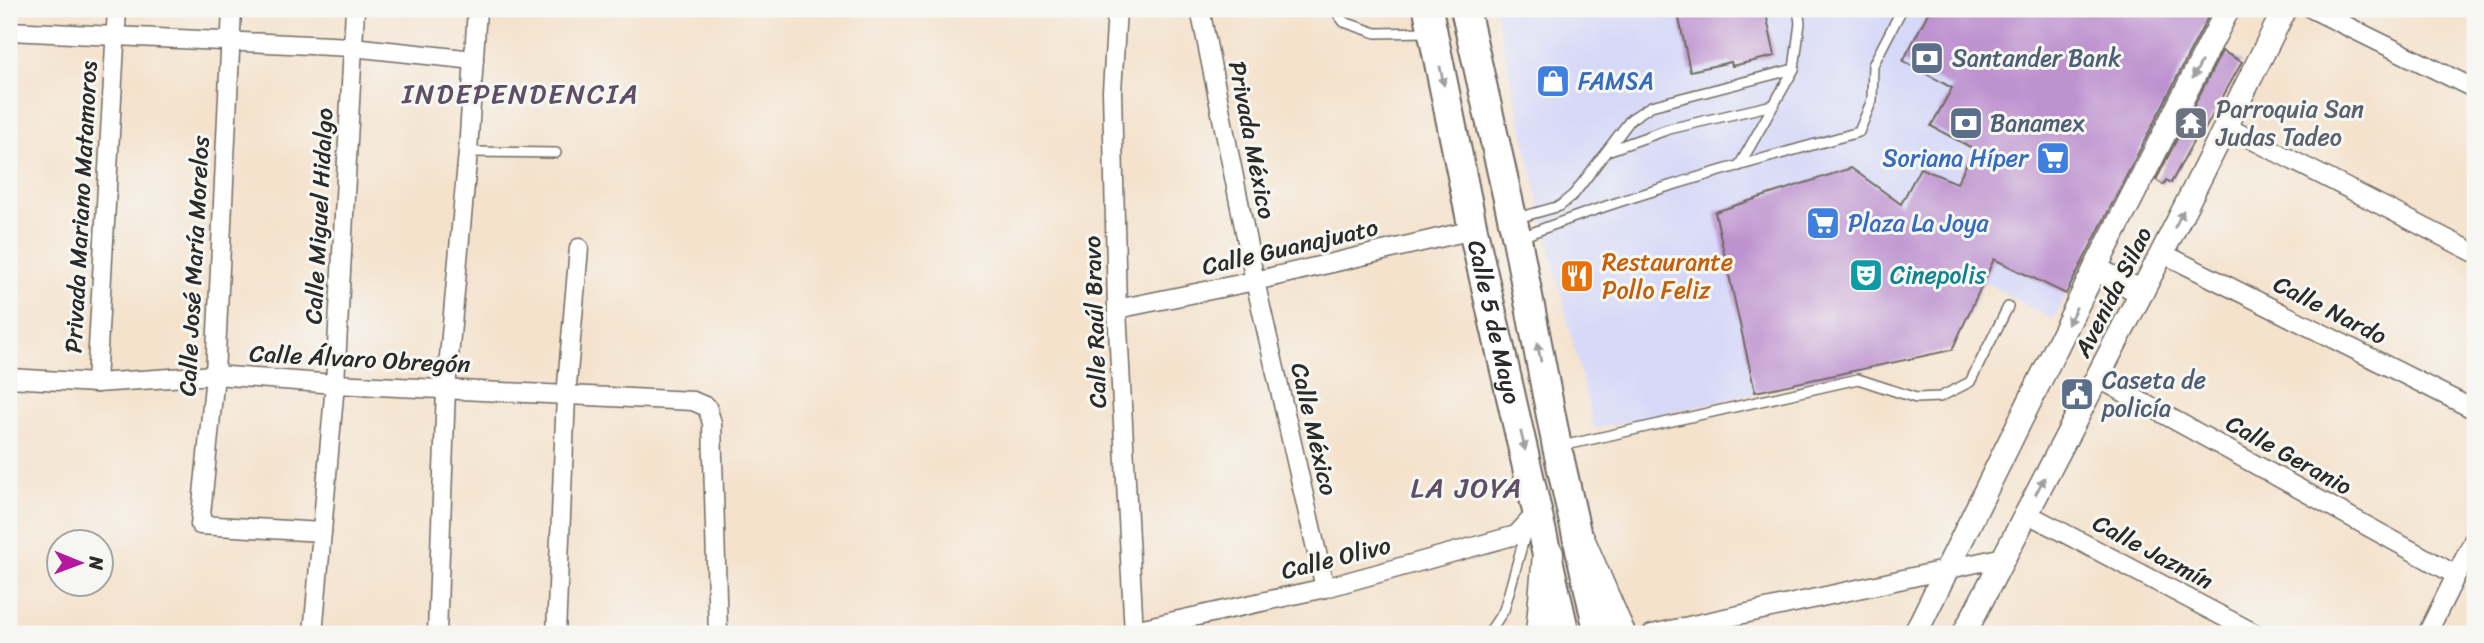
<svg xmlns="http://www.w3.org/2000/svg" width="2484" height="643" viewBox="0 0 2484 643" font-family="Sriracha,sans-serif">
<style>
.built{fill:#d6d8f8}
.building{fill:#bd92cf}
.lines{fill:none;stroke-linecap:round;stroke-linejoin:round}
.service-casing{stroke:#716b63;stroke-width:12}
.minor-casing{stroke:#716b63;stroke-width:21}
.tertiary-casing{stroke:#716b63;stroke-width:26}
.primary-casing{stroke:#716b63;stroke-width:32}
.trunk-casing{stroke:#716b63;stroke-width:33}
.service{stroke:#fff;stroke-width:9}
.minor{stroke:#fff;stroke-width:18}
.tertiary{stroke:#fff;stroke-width:23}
.primary{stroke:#fff;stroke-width:28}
.trunk{stroke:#fff;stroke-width:30}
.oneway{fill:#a0a0a0}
.labels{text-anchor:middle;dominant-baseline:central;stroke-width:6;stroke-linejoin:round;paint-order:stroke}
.service-label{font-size:24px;fill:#4e5e75;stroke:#f6f6f2;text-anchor:start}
.shop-label{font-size:24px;fill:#366cbe;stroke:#f6f6f2;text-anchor:start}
.worship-label{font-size:24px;fill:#5b616d;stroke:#f6f6f2;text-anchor:start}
.street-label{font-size:24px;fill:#2b2b2b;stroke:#f6f6f2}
.food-label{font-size:24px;fill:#c56008;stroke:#f6f6f2;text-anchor:start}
.culture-label{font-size:24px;fill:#0d838f;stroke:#f6f6f2;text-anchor:start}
.quarter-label{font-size:28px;letter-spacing:2px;fill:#5e4f64;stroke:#f6f6f2}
</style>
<rect width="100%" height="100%" fill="#f6f6f2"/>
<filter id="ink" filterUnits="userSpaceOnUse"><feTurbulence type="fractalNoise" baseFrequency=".0143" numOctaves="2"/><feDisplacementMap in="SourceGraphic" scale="14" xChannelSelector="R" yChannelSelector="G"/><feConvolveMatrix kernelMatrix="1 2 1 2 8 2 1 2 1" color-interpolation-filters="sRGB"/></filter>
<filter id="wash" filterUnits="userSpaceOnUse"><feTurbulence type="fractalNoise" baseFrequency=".00686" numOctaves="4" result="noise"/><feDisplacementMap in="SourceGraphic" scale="28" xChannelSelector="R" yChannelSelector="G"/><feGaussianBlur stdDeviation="1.57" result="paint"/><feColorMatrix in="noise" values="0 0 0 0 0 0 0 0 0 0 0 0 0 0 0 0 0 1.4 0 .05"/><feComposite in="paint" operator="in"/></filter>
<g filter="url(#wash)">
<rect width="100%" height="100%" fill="#f4e2cc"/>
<path class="built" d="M 1495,9 L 2216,9 L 2053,320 L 1983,281 L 1952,350 L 1594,429 L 1536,190 Z"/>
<g id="blocks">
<g class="building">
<path d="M 1677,9 L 1765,9 L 1775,56 L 1732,66 L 1731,62 L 1690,71 Z"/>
<path d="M 1930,9 L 2212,9 L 2066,294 L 1994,259 L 1952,350 L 1755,392 L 1715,212 L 1851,168 L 1901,204 L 1920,168 L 1957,183 L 1974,149 L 1931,126 L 1952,88 L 1903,61 Z"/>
<path d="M 2222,51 L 2242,62 L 2204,131 L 2200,129 L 2171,183 L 2166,180 L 2164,185 L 2156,180 Z"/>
</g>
</g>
</g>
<g filter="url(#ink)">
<use href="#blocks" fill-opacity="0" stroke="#716b63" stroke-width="2"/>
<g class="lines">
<g class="service-casing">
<g id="service">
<path d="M 1334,9 L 1344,22 L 1376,33 L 1429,32"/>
<path d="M 1607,151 L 1669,129 L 1773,105"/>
<path d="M 468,152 L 556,153"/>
<path d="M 1739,166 L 1794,69 L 1800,23 L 1798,9"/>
<path d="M 1514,219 L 1560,206 L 1574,194 L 1631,119 L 1651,106 L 1794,69"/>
<path d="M 1519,238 C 1629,194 1745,164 1859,132 L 1872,100 L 1873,65 L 1902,9"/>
<path d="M 1562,446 L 1858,379 L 1916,398 L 1940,397 L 1970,382 L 2008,307"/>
<path d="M 1488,634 L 1504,610 L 1527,528"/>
</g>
</g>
<g class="minor-casing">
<g id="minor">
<path d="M 232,9 L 215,375 L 200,525 L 322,532"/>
<path d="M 1117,9 L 1112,91 L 1117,309 L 1134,634"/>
<path d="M 1200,9 L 1255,281 L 1325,588"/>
<path d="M 2312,9 L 2475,89"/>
<path d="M 9,31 L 352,47 L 474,60"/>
<path d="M 2227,127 L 2475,253"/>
<path d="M 2162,253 L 2475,410"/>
<path d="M 1117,309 L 1255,281 L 1473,230"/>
<path d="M 9,378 L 96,383 L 215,375 L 335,384 L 693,401 L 707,407 L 712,423 L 718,634"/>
<path d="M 2098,378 L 2456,575"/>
<path d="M 96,383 L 117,9"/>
<path d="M 2026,513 L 2256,634"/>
<path d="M 1134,630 L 1325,588 L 1516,535 L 1539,510"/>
<path d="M 313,634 L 335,384 L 355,9"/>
<path d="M 437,634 L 446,389 L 468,152 L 477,9"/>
<path d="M 556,634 L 566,396 L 579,248"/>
<path d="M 1652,634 L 2004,557"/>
<path d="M 2427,634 L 2475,537"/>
</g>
</g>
<g class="tertiary-casing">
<g id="tertiary">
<path d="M 2095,269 L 2142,292"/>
<path d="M 1915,634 L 2095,269 L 2228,9"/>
<path d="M 1964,634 L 2162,253 L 2285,9"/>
</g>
</g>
<g class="primary-casing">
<g id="primary">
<path id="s1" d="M 1428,9 L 1473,230 L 1565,634"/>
<path d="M 1465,9 L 1517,239 L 1557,447 L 1599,634"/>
</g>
</g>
<g class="trunk-casing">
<g id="trunk">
<path d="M 1579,539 L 1620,634"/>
<path d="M 1541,634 L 1548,554"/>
</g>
</g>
<use href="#service" class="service"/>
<use href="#minor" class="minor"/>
<use href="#tertiary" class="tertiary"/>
<use href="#primary" class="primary"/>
<use href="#trunk" class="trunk"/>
</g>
<defs><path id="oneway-solid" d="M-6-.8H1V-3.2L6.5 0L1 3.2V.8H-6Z" transform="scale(1.75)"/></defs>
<g class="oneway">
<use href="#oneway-solid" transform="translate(2197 70) rotate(117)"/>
<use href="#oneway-solid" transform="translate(1442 76) rotate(78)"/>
<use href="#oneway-solid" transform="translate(2179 219) rotate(-63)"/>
<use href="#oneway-solid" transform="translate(2072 316) rotate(116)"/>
<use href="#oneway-solid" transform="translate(1539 352) rotate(-101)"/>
<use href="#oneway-solid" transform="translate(1523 441) rotate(77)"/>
<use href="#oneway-solid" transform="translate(2040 486) rotate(-62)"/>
</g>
</g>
<defs>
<g id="bank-square" transform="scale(1.75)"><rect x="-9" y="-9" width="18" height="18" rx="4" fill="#5c6f8a" stroke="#f6f6f2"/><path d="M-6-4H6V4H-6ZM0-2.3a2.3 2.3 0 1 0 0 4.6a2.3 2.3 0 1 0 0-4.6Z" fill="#fff"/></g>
<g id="shop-square" transform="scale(1.75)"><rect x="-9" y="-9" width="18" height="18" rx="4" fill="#3f7fe0" stroke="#f6f6f2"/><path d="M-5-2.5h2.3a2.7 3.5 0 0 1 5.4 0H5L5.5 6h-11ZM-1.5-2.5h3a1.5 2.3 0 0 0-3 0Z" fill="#fff"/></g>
<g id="temple-square" transform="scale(1.75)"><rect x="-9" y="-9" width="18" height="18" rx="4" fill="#6b7280" stroke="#f6f6f2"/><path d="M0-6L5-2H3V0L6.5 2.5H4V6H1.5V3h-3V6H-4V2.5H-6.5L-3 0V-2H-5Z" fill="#fff"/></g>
<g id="supermarket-square" transform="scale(1.75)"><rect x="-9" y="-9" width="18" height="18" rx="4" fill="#3f7fe0" stroke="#f6f6f2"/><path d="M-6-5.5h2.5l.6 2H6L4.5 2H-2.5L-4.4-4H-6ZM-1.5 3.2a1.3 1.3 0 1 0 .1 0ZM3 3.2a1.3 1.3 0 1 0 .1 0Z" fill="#fff"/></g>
<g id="theatre-square" transform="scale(1.75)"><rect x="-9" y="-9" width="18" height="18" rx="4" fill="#0f9aa8" stroke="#f6f6f2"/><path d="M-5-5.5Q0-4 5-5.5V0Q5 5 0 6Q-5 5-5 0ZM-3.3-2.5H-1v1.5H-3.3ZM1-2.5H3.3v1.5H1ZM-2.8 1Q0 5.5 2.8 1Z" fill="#fff"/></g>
<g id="restaurant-square" transform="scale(1.75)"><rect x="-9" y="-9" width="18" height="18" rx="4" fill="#e8710a" stroke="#f6f6f2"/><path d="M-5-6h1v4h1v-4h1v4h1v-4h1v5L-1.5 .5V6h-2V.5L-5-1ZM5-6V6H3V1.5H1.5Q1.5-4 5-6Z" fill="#fff"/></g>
<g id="civic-square" transform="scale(1.75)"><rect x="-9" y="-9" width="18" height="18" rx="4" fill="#5c6f8a" stroke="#f6f6f2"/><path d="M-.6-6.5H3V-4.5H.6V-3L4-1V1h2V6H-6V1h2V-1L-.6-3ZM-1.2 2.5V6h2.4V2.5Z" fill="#fff"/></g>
</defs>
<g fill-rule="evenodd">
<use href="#bank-square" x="1927" y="58"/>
<use href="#shop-square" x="1553" y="81"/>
<use href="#bank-square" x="1966" y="123"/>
<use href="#temple-square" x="2191" y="123"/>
<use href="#supermarket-square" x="2053" y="158"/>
<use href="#supermarket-square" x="1823" y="223"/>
<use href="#theatre-square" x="1866" y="275"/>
<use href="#restaurant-square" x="1577" y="276"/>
<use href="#civic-square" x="2077" y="394"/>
</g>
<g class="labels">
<g class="service-label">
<text x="1952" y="58">Santander Bank</text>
<text x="1990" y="123">Banamex</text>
<text x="2102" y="380">Caseta de<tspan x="2102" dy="28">policía</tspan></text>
</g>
<g class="shop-label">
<text x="1578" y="81">FAMSA</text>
<text x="2028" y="158" text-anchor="end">Soriana Híper</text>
<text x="1848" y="223">Plaza La Joya</text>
</g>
<g class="worship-label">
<text x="2216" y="109">Parroquia San<tspan x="2216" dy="28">Judas Tadeo</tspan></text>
</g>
<g class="street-label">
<text transform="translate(1252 140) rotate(79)">Privada México</text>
<text transform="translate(81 207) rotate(-87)">Privada Mariano Matamoros</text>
<text transform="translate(319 216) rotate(-87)">Calle Miguel Hidalgo</text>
<text transform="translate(1290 247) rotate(-13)">Calle Guanajuato</text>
<text transform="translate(194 266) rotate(-87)">Calle José María Morelos</text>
<text transform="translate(2113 292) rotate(-63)">Avenida Silao</text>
<text transform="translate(2330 310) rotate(27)">Calle Nardo</text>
<text transform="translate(1095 322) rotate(-92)">Calle Raúl Bravo</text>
<text stroke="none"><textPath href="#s1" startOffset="320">Calle 5 de Mayo</textPath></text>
<text transform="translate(360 359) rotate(3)">Calle Álvaro Obregón</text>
<text transform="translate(1314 429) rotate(77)">Calle México</text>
<text transform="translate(2289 455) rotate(29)">Calle Geranio</text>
<text transform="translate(2153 552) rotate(28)">Calle Jazmín</text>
<text transform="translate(1336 558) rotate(-14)">Calle Olivo</text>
</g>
<g class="food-label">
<text x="1602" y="262">Restaurante<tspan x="1602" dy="28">Pollo Feliz</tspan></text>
</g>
<g class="culture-label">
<text x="1890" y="275">Cinepolis</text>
</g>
<g class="quarter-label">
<text x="521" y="93">INDEPENDENCIA</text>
<text x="1467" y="487">LA JOYA</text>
</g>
</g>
<rect width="2484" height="643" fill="none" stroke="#f6f6f2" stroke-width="35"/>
<g transform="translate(80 563) rotate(91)"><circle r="33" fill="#f6f6f2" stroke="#a5a5a2" stroke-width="2"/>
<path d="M0-5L12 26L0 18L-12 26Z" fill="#b5179e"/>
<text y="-10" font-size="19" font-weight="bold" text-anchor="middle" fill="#2b2b2b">N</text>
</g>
</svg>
